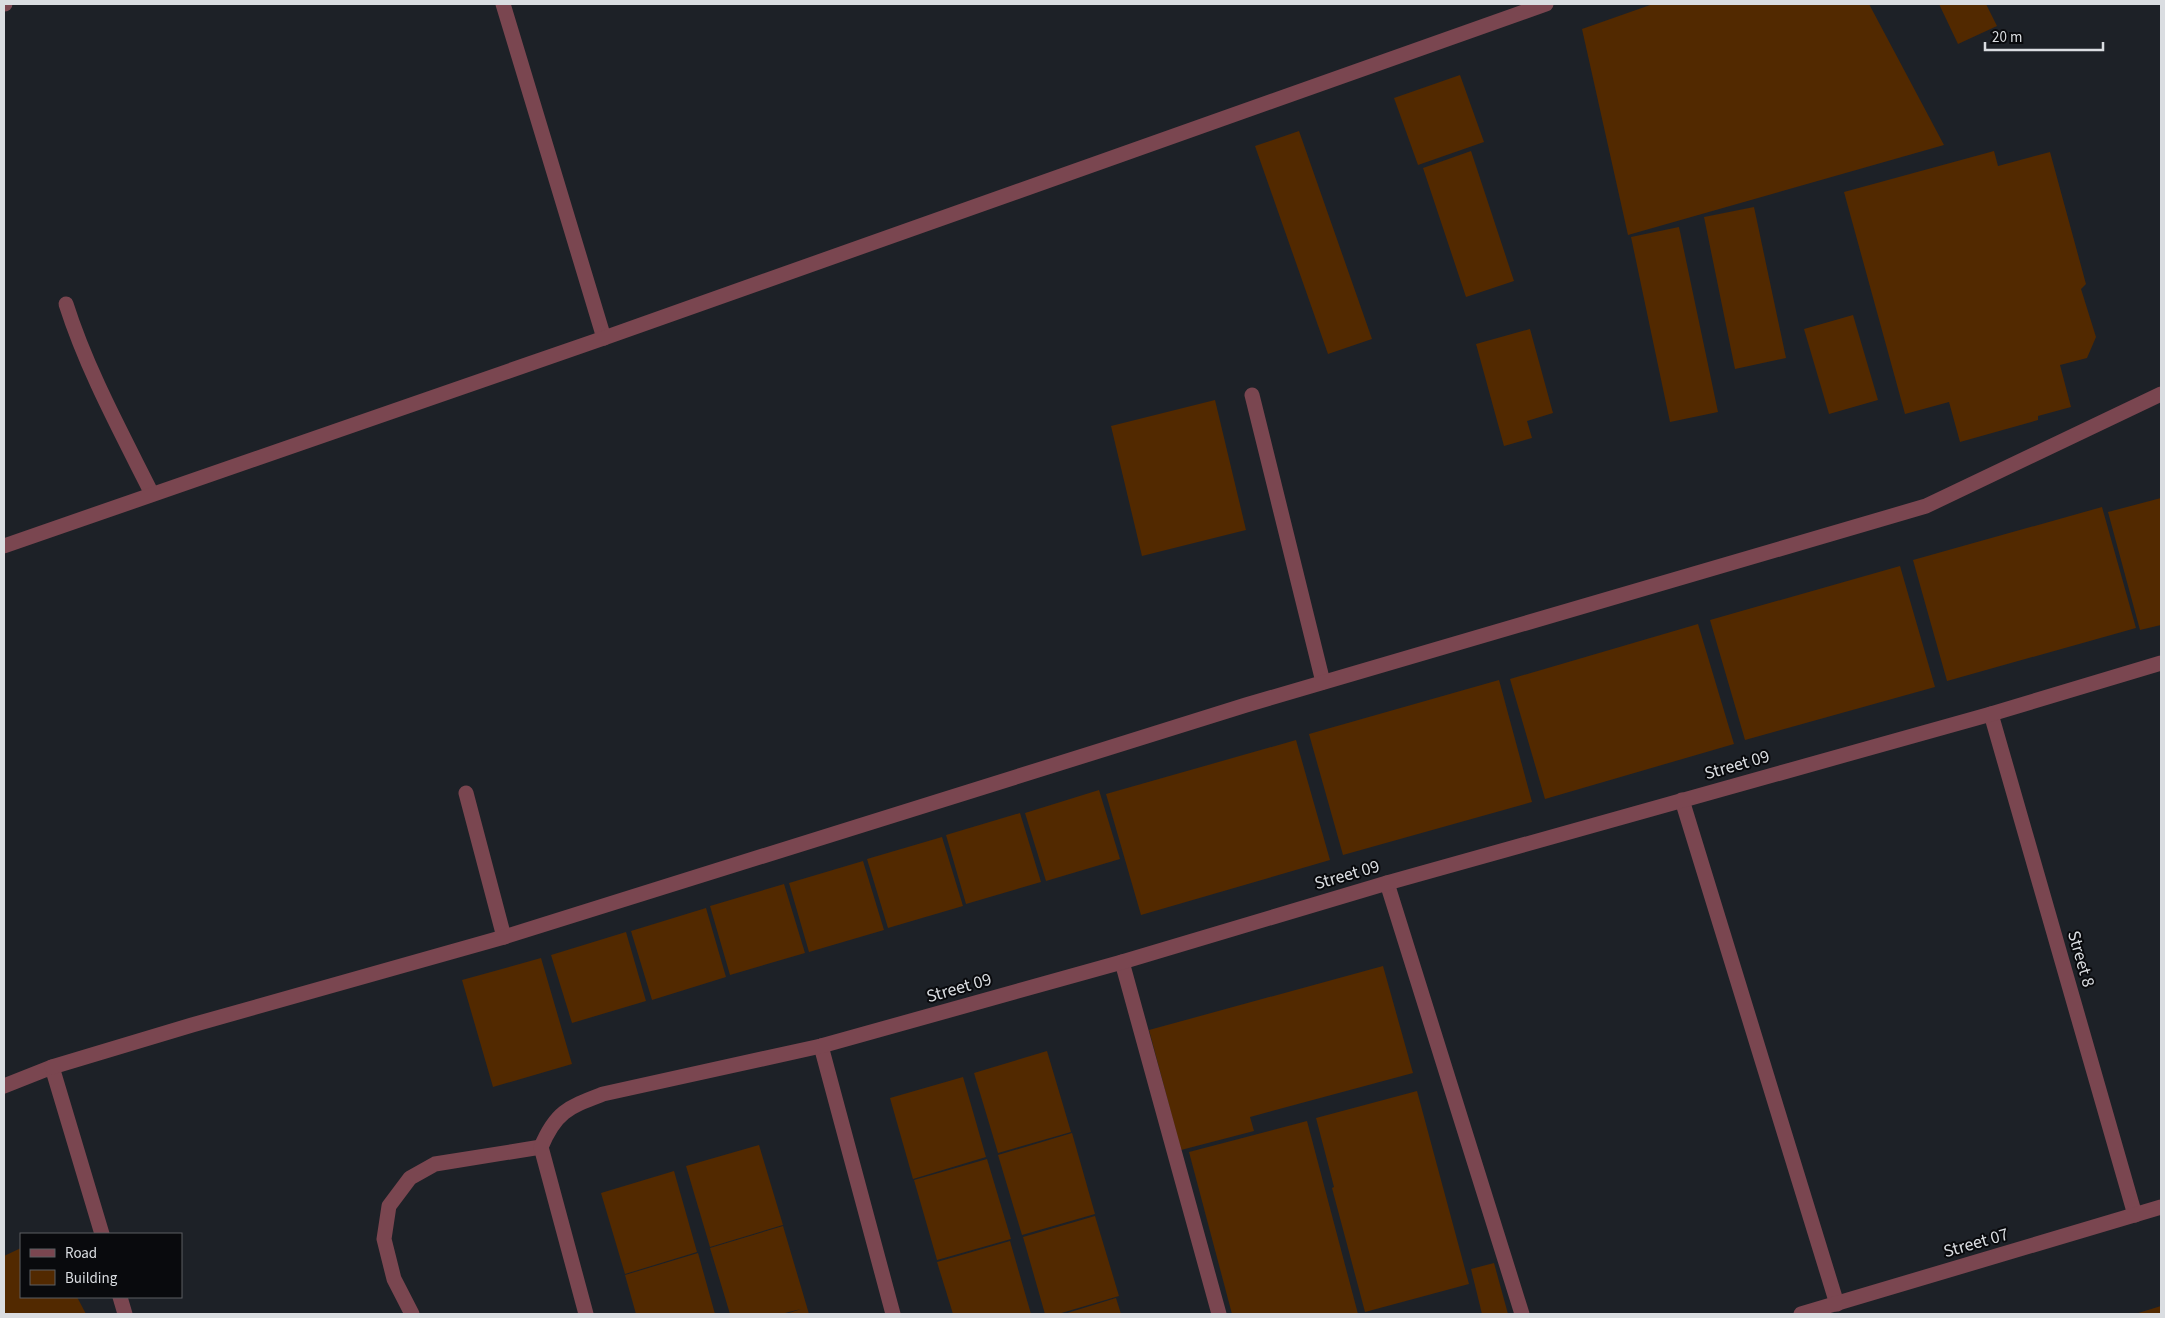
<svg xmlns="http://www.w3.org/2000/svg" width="2165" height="1318" viewBox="0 0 2165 1318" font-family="'Source Sans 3',sans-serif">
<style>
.building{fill:#522900}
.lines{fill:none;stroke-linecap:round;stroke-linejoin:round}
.lane{stroke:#7a4650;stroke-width:15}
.street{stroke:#7a4650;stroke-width:15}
.labels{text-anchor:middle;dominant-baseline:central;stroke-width:4;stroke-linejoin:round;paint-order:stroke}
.street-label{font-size:18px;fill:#dadde1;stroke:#090a0d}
</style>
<rect width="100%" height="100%" fill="#1d2127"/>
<g class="building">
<path d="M 1653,4 L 1869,4 L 1944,145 L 1628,235 L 1582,29 Z"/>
<path d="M 1939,4 L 1986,4 L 1997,26 L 1958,44 Z"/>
<path d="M 1460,75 L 1484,142 L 1418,165 L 1394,98 Z"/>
<path d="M 1299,131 L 1372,339 L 1328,354 L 1255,146 Z"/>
<path d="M 1471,151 L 1514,281 L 1466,297 L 1423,168 Z"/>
<path d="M 1994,151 L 1998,166 L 2050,152 L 2086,284 L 2081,289 L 2096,337 L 2087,358 L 2060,365 L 2071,407 L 2038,416 L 2038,420 L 1960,442 L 1949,402 L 1905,414 L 1844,192 Z"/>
<path d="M 1754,207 L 1786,358 L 1735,369 L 1704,217 Z"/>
<path d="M 1679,227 L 1718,412 L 1670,422 L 1631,237 Z"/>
<path d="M 1853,315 L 1878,400 L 1829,414 L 1804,329 Z"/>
<path d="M 1530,329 L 1553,413 L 1527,421 L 1532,438 L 1504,446 L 1476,344 Z"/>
<path d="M 1215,400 L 1246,530 L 1142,556 L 1111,426 Z"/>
<path d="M 2161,498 L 2161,625 L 2140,630 L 2108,512 Z"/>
<path d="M 2102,507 L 2136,628 L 1947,681 L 1913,560 Z"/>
<path d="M 1900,566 L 1935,687 L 1745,740 L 1710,620 Z"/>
<path d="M 1698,624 L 1734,744 L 1545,799 L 1510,679 Z"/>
<path d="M 1499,680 L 1532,802 L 1343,855 L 1309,734 Z"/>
<path d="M 1296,740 L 1330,860 L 1141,915 L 1106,794 Z"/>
<path d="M 1099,790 L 1120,859 L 1046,881 L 1025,813 Z"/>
<path d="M 1020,813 L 1041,882 L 966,904 L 946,835 Z"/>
<path d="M 942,837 L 963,906 L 888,928 L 867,859 Z"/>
<path d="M 863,861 L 884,930 L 809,952 L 789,883 Z"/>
<path d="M 784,884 L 805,953 L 730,975 L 710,906 Z"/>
<path d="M 706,908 L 726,977 L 652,1000 L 631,931 Z"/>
<path d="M 626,932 L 646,1001 L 572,1023 L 551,955 Z"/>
<path d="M 541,958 L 572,1064 L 493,1087 L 462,980 Z"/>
<path d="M 1383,966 L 1413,1073 L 1250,1117 L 1254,1131 L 1181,1150 L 1149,1030 Z"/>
<path d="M 1047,1051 L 1071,1132 L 998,1153 L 974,1073 Z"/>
<path d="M 963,1077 L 986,1157 L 913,1179 L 890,1098 Z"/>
<path d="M 1417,1091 L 1469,1284 L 1365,1312 L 1332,1188 L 1334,1187 L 1316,1118 Z"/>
<path d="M 1307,1121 L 1358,1314 L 1232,1314 L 1189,1152 Z"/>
<path d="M 1072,1133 L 1095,1214 L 1022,1235 L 998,1155 Z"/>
<path d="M 759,1145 L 783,1225 L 710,1247 L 686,1166 Z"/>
<path d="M 987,1159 L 1011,1239 L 937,1260 L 914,1180 Z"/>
<path d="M 674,1171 L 697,1252 L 625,1274 L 601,1193 Z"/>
<path d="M 1095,1216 L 1119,1296 L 1058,1314 L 1045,1314 L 1023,1237 Z"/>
<path d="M 783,1226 L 809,1314 L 786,1314 L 801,1309 L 781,1314 L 730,1314 L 710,1248 Z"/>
<path d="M 1010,1241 L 1031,1314 L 953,1314 L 937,1262 Z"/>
<path d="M 21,1248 L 21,1297 L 77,1297 L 86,1314 L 4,1314 L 4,1256 Z"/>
<path d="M 698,1253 L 715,1314 L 636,1314 L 625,1275 Z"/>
<path d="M 1494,1263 L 1508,1314 L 1482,1314 L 1471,1269 Z"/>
<path d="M 1116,1298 L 1121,1314 L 1064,1314 Z"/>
<path d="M 2161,1306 L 2161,1314 L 2135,1314 Z"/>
</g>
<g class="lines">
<g class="lane">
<path d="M 466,793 L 504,937"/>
<path d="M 4,1086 L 52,1067 L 102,1234"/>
<path d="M 120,1297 L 125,1314"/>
<path d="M 412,1314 L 394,1279 L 384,1239 L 389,1206 L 410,1178 L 435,1164 L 541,1147"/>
</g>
<g class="street">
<path d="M 4,4 L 5,4"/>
<path d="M 503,4 L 604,338"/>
<path d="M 66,304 C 87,370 121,432 152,494"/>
<path d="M 1252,395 L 1323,682"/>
<path d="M 4,546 L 604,338 L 1546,4"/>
<path d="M 1991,714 L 2135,1215"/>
<path d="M 1682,800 L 1837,1304"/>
<path d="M 1387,883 L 1522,1314"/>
<path d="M 1122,962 L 1219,1314"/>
<path d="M 821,1046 L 893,1314"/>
<path d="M 52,1067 L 192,1025 L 504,937 L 1246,705 L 1926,506 L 2161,394"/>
<path d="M 586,1314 L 541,1147 C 556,1111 569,1107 603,1094 L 821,1046 L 1122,962 L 1387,883 L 1991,714 L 2161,663"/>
<path d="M 1801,1314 L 2161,1207"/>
</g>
</g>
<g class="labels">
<g class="street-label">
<text transform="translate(1737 765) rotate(-16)">Street 09</text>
<text transform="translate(1347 875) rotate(-16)">Street 09</text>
<text transform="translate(2081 959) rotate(74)">Street 8</text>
<text transform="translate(959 988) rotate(-16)">Street 09</text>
<text transform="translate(1976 1243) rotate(-16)">Street 07</text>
</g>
</g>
<rect width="2165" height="1318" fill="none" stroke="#dadde1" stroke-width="10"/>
<rect x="20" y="1233" width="162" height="65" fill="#090a0d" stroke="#5d5e62"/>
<rect x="30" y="1249" width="25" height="8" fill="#7a4650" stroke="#5d5e62"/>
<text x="65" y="1258" font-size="15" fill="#dadde1">Road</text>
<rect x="30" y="1270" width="25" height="15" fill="#522900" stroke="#5d5e62"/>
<text x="65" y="1283" font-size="15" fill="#dadde1">Building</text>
<path d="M1985 42v8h118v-8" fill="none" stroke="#dadde1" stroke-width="2.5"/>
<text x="1992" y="42" font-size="15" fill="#dadde1" stroke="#090a0d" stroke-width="4" paint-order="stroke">20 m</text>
</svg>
